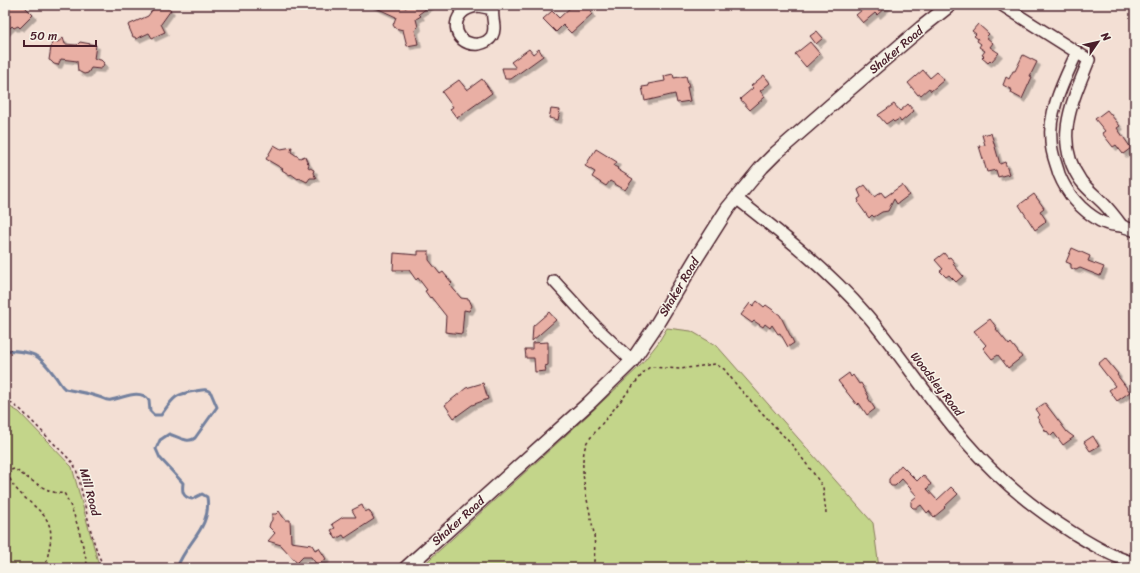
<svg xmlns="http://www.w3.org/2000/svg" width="1140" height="573" viewBox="0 0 1140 573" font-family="Sriracha,sans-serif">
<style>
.green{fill:#c3d58a;stroke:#867a5a}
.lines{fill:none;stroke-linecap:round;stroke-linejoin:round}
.stream{stroke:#73809e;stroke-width:3}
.building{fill:#e9afa4;stroke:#4a1f2b;filter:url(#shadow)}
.minor-casing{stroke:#4a1f2b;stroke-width:14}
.major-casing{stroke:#4a1f2b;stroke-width:16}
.path{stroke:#4a1f2b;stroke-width:1.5;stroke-dasharray:3 3;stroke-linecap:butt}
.minor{stroke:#f7f3e8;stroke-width:11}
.major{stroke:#f7f3e8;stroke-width:13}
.labels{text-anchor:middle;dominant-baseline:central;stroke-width:3;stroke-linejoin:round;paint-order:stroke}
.street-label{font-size:12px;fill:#4a1f2b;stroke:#f7f3e8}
</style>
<defs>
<filter id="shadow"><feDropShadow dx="3.5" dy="3.5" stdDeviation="0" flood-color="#0004"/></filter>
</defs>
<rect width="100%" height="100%" fill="#f3dfd4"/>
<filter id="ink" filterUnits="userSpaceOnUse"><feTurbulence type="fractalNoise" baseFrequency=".025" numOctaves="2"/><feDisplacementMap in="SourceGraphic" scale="8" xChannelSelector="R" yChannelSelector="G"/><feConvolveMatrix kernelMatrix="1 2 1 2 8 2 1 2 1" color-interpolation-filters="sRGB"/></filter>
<g filter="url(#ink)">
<g class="green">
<path d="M 667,328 L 691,331 L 717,346 L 805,446 L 873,523 L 879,568 L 420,568 L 587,416 L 640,366 L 658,343 Z"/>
<path d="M 5,404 L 19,412 L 72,467 L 98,562 L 102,568 L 5,568 Z"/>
</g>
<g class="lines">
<path class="stream" d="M 5,350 C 34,352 38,353 55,376 C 59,381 60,385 65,389 C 76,391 88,393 99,397 C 103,398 106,401 111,400 C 124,398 139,388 149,400 L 150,411 L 154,415 L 161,415 C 174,397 175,394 196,391 C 202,390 207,388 211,393 L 217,407 L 195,438 C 188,444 177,436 169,434 L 160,440 L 156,449 L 160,458 L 183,483 C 182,491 182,497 192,499 L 202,494 L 207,497 C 212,528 186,542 177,568"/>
</g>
<g class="building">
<path d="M 5,5 L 23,5 L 33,15 L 20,28 L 18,26 L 14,28 L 12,26 L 5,33 Z"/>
<path d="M 156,5 L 164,5 L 171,10 L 161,24 L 165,32 L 152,38 L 149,33 L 136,39 L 135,37 L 133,37 L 128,25 L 148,16 Z"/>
<path d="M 370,5 L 400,5 L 406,8 L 409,5 L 431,5 L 419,14 L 421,16 L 416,19 L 418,27 L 415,30 L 418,44 L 407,46 L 403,30 L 395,28 L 393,25 L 396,17 Z"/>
<path d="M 573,5 L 585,5 L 591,11 L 590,12 L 592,14 L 571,33 L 563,25 L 556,32 L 543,19 L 552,11 L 559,18 Z"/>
<path d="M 868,5 L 888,5 L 877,15 L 875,13 L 863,23 L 856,15 Z"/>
<path d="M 978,24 L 989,34 L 986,37 L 993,43 L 990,47 L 999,53 L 991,62 L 990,61 L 988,63 L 982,58 L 984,56 L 982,55 L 985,51 L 979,47 L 981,44 L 977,41 L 978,39 L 974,36 L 976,34 L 972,31 Z"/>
<path d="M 817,31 L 823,38 L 816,44 L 810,36 Z"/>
<path d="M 63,38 L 65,44 L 77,45 L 80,42 L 96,45 L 94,59 L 101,60 L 104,63 L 103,67 L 100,69 L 91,68 L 88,73 L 84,74 L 78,71 L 77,61 L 61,59 L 58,65 L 54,64 L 51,61 L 49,60 L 52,41 L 58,42 Z"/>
<path d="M 810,42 L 820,54 L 806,67 L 795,54 Z"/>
<path d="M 529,49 L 533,54 L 539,49 L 543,56 L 511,79 L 505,79 L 502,68 L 516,68 L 511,62 Z"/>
<path d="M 1023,55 L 1037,62 L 1030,76 L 1032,77 L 1022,99 L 1011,93 L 1012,90 L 1003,85 L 1006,77 L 1009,79 L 1013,71 L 1015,71 Z"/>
<path d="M 923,70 L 930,78 L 937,72 L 944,80 L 931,91 L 929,88 L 921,95 L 920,94 L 918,95 L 908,83 Z"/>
<path d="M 673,74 L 674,78 L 686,76 L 689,87 L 687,87 L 690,101 L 677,103 L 675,94 L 645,101 L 642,87 L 649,86 L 648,84 L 665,81 L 664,76 Z"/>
<path d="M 764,75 L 770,83 L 760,91 L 765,97 L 750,110 L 740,99 L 753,88 L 751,86 Z"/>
<path d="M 482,79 L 492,93 L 457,118 L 450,109 L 453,107 L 442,92 L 459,80 L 467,90 Z"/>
<path d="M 894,104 L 900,111 L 908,104 L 914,111 L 901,122 L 899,119 L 894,122 L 892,120 L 886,124 L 878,115 Z"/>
<path d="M 551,109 L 560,110 L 558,120 L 549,118 Z"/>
<path d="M 1107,110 L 1120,126 L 1117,128 L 1131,148 L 1123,154 L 1116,145 L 1113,147 L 1102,133 L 1105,131 L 1095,119 Z"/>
<path d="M 991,133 L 1000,164 L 1005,162 L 1009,174 L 998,177 L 996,170 L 987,172 L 979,146 L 985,145 L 982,135 Z"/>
<path d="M 274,145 L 281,149 L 292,147 L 291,152 L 300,158 L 305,156 L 307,162 L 309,164 L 308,167 L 314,170 L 313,173 L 316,178 L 310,178 L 307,182 L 299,178 L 298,179 L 291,174 L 290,175 L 282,170 L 283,169 L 266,159 Z"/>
<path d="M 596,149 L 617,162 L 614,166 L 618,168 L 617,169 L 633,179 L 625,190 L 610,181 L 606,186 L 592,177 L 595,172 L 585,166 Z"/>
<path d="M 865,185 L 874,197 L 881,192 L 885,197 L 902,185 L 909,195 L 897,204 L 894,199 L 888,211 L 882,212 L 874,217 L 872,215 L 869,218 L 858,203 L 859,202 L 858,199 L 861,197 L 858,190 Z"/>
<path d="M 1034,194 L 1044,208 L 1040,211 L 1046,220 L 1045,221 L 1046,222 L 1035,230 L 1019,205 Z"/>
<path d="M 1072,248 L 1090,256 L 1088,261 L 1104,267 L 1100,276 L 1080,268 L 1076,270 L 1071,268 L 1071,264 L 1066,262 Z"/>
<path d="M 418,251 L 429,251 L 429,260 L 440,274 L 443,272 L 452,283 L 450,285 L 461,298 L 469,299 L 472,306 L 469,311 L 464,310 L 462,334 L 445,332 L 446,316 L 431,297 L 430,298 L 425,291 L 427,290 L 418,278 L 416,280 L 409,270 L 393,270 L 394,253 L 418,255 Z"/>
<path d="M 944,253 L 948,258 L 950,257 L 955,263 L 953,264 L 963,276 L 956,282 L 949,275 L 946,277 L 940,271 L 943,269 L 935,260 Z"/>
<path d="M 757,301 L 764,307 L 766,305 L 780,315 L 794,343 L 788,347 L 780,333 L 778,334 L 772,325 L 770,328 L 765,324 L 763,327 L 754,321 L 752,323 L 741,315 L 750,303 L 753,306 Z"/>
<path d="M 549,312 L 556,320 L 532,341 L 533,326 Z"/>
<path d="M 990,319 L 997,328 L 996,329 L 1009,345 L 1011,343 L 1022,357 L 1008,368 L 998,355 L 992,359 L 983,348 L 986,345 L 974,331 Z"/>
<path d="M 548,342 L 548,365 L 545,366 L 546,371 L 535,372 L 534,358 L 526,358 L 525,349 L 532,349 L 532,343 Z"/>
<path d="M 1105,358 L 1118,374 L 1117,375 L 1130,392 L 1117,401 L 1109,390 L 1115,386 L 1098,364 Z"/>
<path d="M 849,373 L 851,377 L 853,375 L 859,384 L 861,383 L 869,397 L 868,398 L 875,409 L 867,415 L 859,403 L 857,405 L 838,381 Z"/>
<path d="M 483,383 L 488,399 L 472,405 L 454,418 L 445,405 L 466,388 Z"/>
<path d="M 1045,403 L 1067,432 L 1074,437 L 1063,445 L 1054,433 L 1051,436 L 1047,431 L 1046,432 L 1037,417 L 1040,415 L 1036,409 Z"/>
<path d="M 1093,436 L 1099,446 L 1090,451 L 1084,442 Z"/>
<path d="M 901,465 L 917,481 L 923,475 L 931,484 L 927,489 L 937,500 L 951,487 L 958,494 L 944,507 L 945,508 L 934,517 L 929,511 L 927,513 L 921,505 L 917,508 L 913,508 L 911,506 L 911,501 L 917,496 L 902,479 L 895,486 L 891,486 L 889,483 L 889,479 Z"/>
<path d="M 362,505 L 365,512 L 369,510 L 374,519 L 345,538 L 343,535 L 336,539 L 331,530 L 335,528 L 332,524 L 343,517 L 356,517 L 352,510 Z"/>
<path d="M 279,511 L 285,520 L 290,520 L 291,542 L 312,545 L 315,550 L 319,548 L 326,559 L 317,565 L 311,557 L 303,557 L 297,563 L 281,545 L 268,541 L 275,533 L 269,527 L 270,523 L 272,520 L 272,514 L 276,514 Z"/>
</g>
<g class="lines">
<g class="minor-casing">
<g id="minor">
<path d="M 1002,5 L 1089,60 C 1073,100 1052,140 1081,181 C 1087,189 1096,196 1103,203 C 1110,210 1116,218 1122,226"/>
<path d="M 478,6 L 493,9 C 491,19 497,27 492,36 C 489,41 484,43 479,44 C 451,47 447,9 478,6 Z"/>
<path d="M 1077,52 C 1065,79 1048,110 1051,141 C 1051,153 1056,163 1059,174 C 1067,194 1081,210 1100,221 C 1107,225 1113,225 1121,226 C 1126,227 1130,229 1135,231"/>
<path d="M 736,198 C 782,234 828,270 867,315 C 901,355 930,401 965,441 C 996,477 1033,508 1073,533 C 1093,545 1112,557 1135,563"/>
<path d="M 554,281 L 596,327 L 632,361"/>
</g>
</g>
<g class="major-casing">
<path id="major" d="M 406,568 L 589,403 L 632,361 L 655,327 L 697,257 L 728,208 L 762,167 L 776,153 L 845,93 L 921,28 L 950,5"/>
</g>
<g class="path">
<path d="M 5,399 L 21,410 L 73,463 C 78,472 80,483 82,493 C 87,513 94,552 105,568"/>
<path d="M 46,568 C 47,550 57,534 45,517 C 37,505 2,485 11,470 L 14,469 C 26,476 50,496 64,493 C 77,516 82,542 88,568"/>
<path d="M 593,568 C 595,557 595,545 594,534 C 590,508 576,467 587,442 L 645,371 L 650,367 L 680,369 L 715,364 L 724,369 L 739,388 L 793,446 L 814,474 L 823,487 L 826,513"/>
</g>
<use href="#minor" class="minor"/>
<use href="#major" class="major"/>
</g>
</g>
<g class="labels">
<g class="street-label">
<text transform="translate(896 50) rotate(-40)">Shaker Road</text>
<text transform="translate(679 287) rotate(-59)">Shaker Road</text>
<text transform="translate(937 384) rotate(52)">Woodsley Road</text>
<text transform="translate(90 492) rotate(75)">Mill Road</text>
<text transform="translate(458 521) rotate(-42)">Shaker Road</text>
</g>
</g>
<rect width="1140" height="573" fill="none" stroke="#f7f3e8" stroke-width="20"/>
<rect x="10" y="10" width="1120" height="553" fill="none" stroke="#4a1f2b" stroke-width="1.5" filter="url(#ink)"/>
<g transform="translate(1098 42) rotate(56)" stroke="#f7f3e8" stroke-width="3" paint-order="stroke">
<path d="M0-3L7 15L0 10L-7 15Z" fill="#4a1f2b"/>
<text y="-6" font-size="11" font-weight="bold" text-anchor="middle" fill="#4a1f2b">N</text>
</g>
<path d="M24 40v6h72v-6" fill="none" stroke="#4a1f2b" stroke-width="2"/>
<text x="30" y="40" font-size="12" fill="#4a1f2b" stroke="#f7f3e8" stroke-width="3" paint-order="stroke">50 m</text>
</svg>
